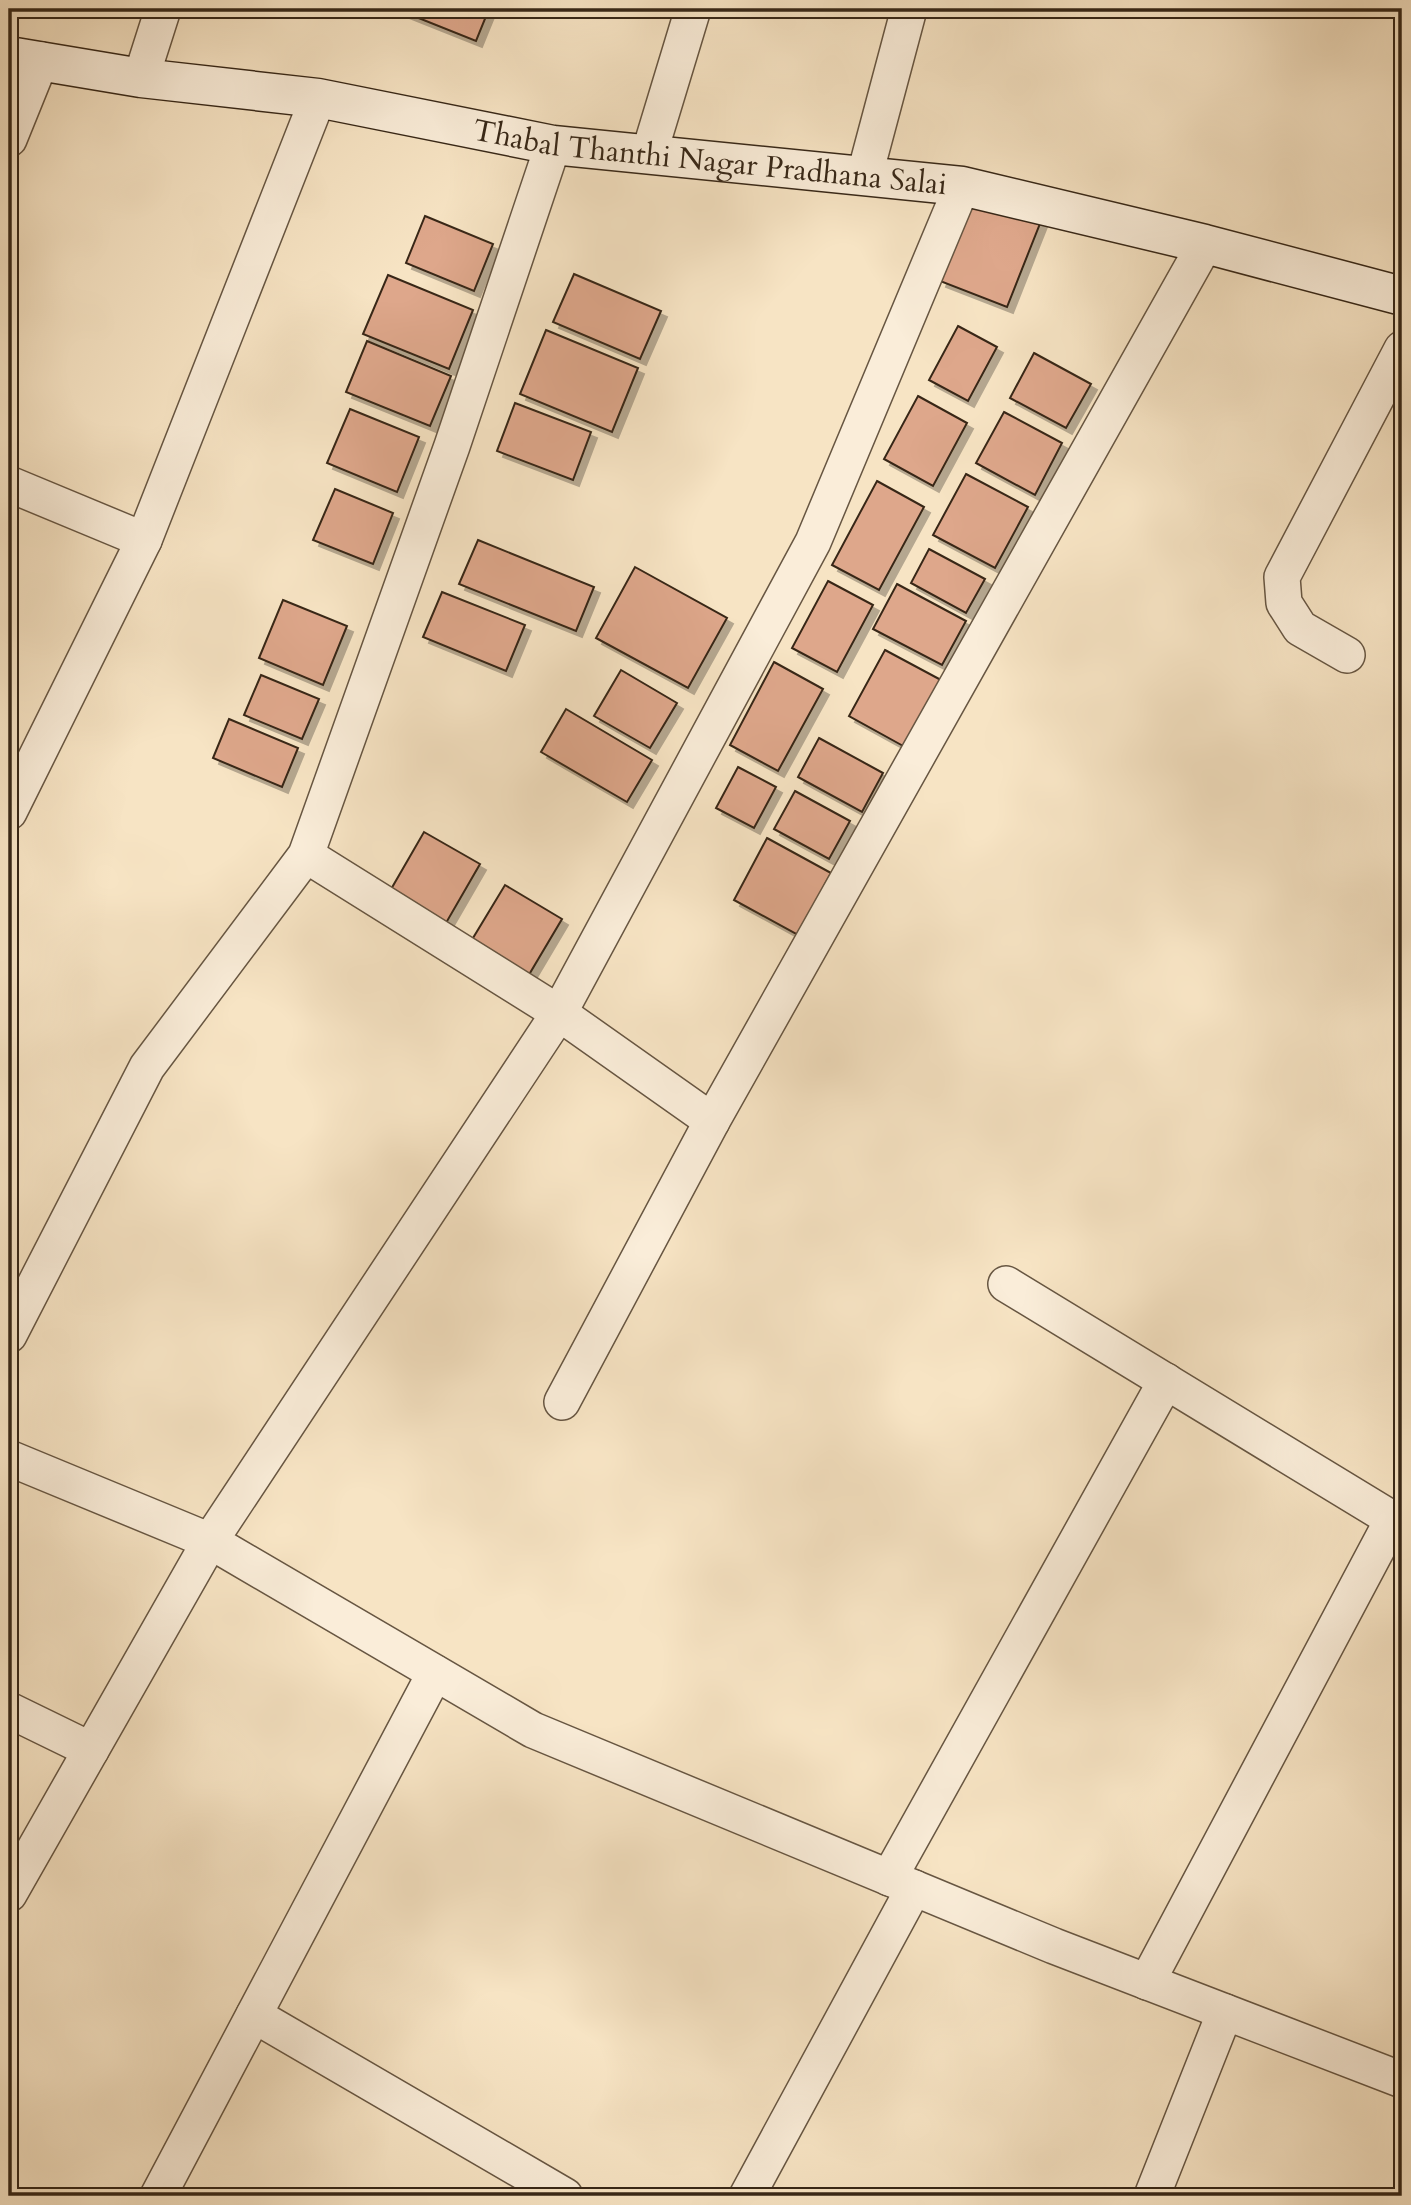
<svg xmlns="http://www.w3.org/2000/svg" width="1411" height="2205" viewBox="0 0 1411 2205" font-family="Cardo,serif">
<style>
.building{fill:#dea78b;stroke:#372717;stroke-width:2;filter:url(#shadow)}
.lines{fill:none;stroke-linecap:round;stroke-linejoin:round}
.minor-casing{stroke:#675642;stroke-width:38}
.secondary-casing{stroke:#372717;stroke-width:41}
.minor{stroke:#faedd9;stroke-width:35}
.secondary{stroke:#faedd9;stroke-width:38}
.labels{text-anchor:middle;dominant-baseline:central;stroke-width:5;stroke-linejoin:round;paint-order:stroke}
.street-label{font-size:30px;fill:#372717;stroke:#faedd9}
</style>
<defs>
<filter id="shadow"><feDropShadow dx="6" dy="6" stdDeviation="0" flood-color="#0004"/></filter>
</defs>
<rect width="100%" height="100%" fill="#f7e4c4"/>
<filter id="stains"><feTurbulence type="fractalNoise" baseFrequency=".00286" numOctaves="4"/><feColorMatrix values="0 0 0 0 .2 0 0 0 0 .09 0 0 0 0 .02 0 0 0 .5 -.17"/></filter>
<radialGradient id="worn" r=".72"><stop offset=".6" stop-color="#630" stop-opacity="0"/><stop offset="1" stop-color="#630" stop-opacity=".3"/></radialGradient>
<g class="building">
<path d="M 396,9 L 489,9 L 476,41 Z"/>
<path d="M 973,195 L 1041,221 L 1007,307 L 940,281 Z"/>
<path d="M 425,216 L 493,244 L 474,291 L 406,263 Z"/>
<path d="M 574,274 L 661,311 L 640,359 L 553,322 Z"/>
<path d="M 388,275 L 473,310 L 449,369 L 363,334 Z"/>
<path d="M 958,326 L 997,347 L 968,401 L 929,380 Z"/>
<path d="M 546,330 L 638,368 L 612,432 L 520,394 Z"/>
<path d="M 367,341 L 451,376 L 430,426 L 346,392 Z"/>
<path d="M 1034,353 L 1091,384 L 1066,428 L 1010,398 Z"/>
<path d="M 918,396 L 967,423 L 933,486 L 884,459 Z"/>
<path d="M 515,403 L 591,432 L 573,480 L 497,451 Z"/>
<path d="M 350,409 L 419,437 L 397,492 L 327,463 Z"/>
<path d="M 1004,412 L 1062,443 L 1035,495 L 976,463 Z"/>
<path d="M 966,474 L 1028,507 L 995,568 L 933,535 Z"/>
<path d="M 877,481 L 924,507 L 879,590 L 832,565 Z"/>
<path d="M 335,489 L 393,513 L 373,564 L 313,540 Z"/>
<path d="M 478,540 L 594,587 L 576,631 L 459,584 Z"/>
<path d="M 929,549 L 985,579 L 966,613 L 911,583 Z"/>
<path d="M 635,567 L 727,618 L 688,688 L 596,638 Z"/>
<path d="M 828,581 L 873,605 L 837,672 L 792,648 Z"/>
<path d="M 897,584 L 966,621 L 942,665 L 873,629 Z"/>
<path d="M 442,592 L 525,625 L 506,671 L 423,637 Z"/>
<path d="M 283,600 L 347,626 L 323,685 L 259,658 Z"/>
<path d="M 885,650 L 941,680 L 905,747 L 849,716 Z"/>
<path d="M 774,662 L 823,689 L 778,771 L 730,745 Z"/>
<path d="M 621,670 L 677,703 L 650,748 L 594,716 Z"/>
<path d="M 261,675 L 319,699 L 302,739 L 244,715 Z"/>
<path d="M 566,709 L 652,760 L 627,802 L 541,752 Z"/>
<path d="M 229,719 L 298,748 L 282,787 L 213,758 Z"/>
<path d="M 819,738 L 883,773 L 862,812 L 798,777 Z"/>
<path d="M 738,767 L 776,787 L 754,828 L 716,808 Z"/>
<path d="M 795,791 L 850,821 L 829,859 L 774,829 Z"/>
<path d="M 424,832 L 480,864 L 446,923 L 390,891 Z"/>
<path d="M 767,838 L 831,873 L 798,935 L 734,900 Z"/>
<path d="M 505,885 L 562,919 L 527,978 L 470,943 Z"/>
</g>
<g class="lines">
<g class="minor-casing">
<g id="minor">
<path d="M 141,78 L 163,9"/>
<path d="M 9,139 L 41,60"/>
<path d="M 649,154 L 693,9"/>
<path d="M 865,174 L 909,9"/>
<path d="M 962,186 L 813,542 L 559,1013 L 210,1541 L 533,1730 L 1054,1946 L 1402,2080"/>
<path d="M 9,484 L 144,540"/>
<path d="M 1347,655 L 1300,628 L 1284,603 L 1282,577 L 1402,349"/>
<path d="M 9,812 L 144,540 L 318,98"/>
<path d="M 306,855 L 559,1013 L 712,1121 L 1205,244"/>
<path d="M 1006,1284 L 1402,1525"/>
<path d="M 9,1335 L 147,1067 L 306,855 L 452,446 L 553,145"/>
<path d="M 562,1402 L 712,1121"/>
<path d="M 9,1458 L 210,1541 L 9,1894"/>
<path d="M 9,1710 L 91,1750"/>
<path d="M 889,1878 L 1166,1381"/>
<path d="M 1147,1982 L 1393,1519"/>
<path d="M 254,2015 L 565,2196"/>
<path d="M 158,2196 L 435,1673"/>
<path d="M 747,2196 L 914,1888"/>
<path d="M 1152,2196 L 1225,2012"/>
</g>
</g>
<g class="secondary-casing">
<g id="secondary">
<path id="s1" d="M 9,56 L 141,78 L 318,98 L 553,145 L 962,186 L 1205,244 L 1402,296"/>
</g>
</g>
<use href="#minor" class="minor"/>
<use href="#secondary" class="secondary"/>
</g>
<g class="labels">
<g class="street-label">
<text stroke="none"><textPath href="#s1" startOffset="709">Thabal Thanthi Nagar Pradhana Salai</textPath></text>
</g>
</g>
<rect width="1411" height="2205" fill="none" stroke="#f7e4c4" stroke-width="35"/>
<rect x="10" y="10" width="1390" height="2184" fill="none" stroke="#372717" stroke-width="3.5"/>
<rect x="18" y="18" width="1376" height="2170" fill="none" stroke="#372717" stroke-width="2"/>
<rect width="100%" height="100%" filter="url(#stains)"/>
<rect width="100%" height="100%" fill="url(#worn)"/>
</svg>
